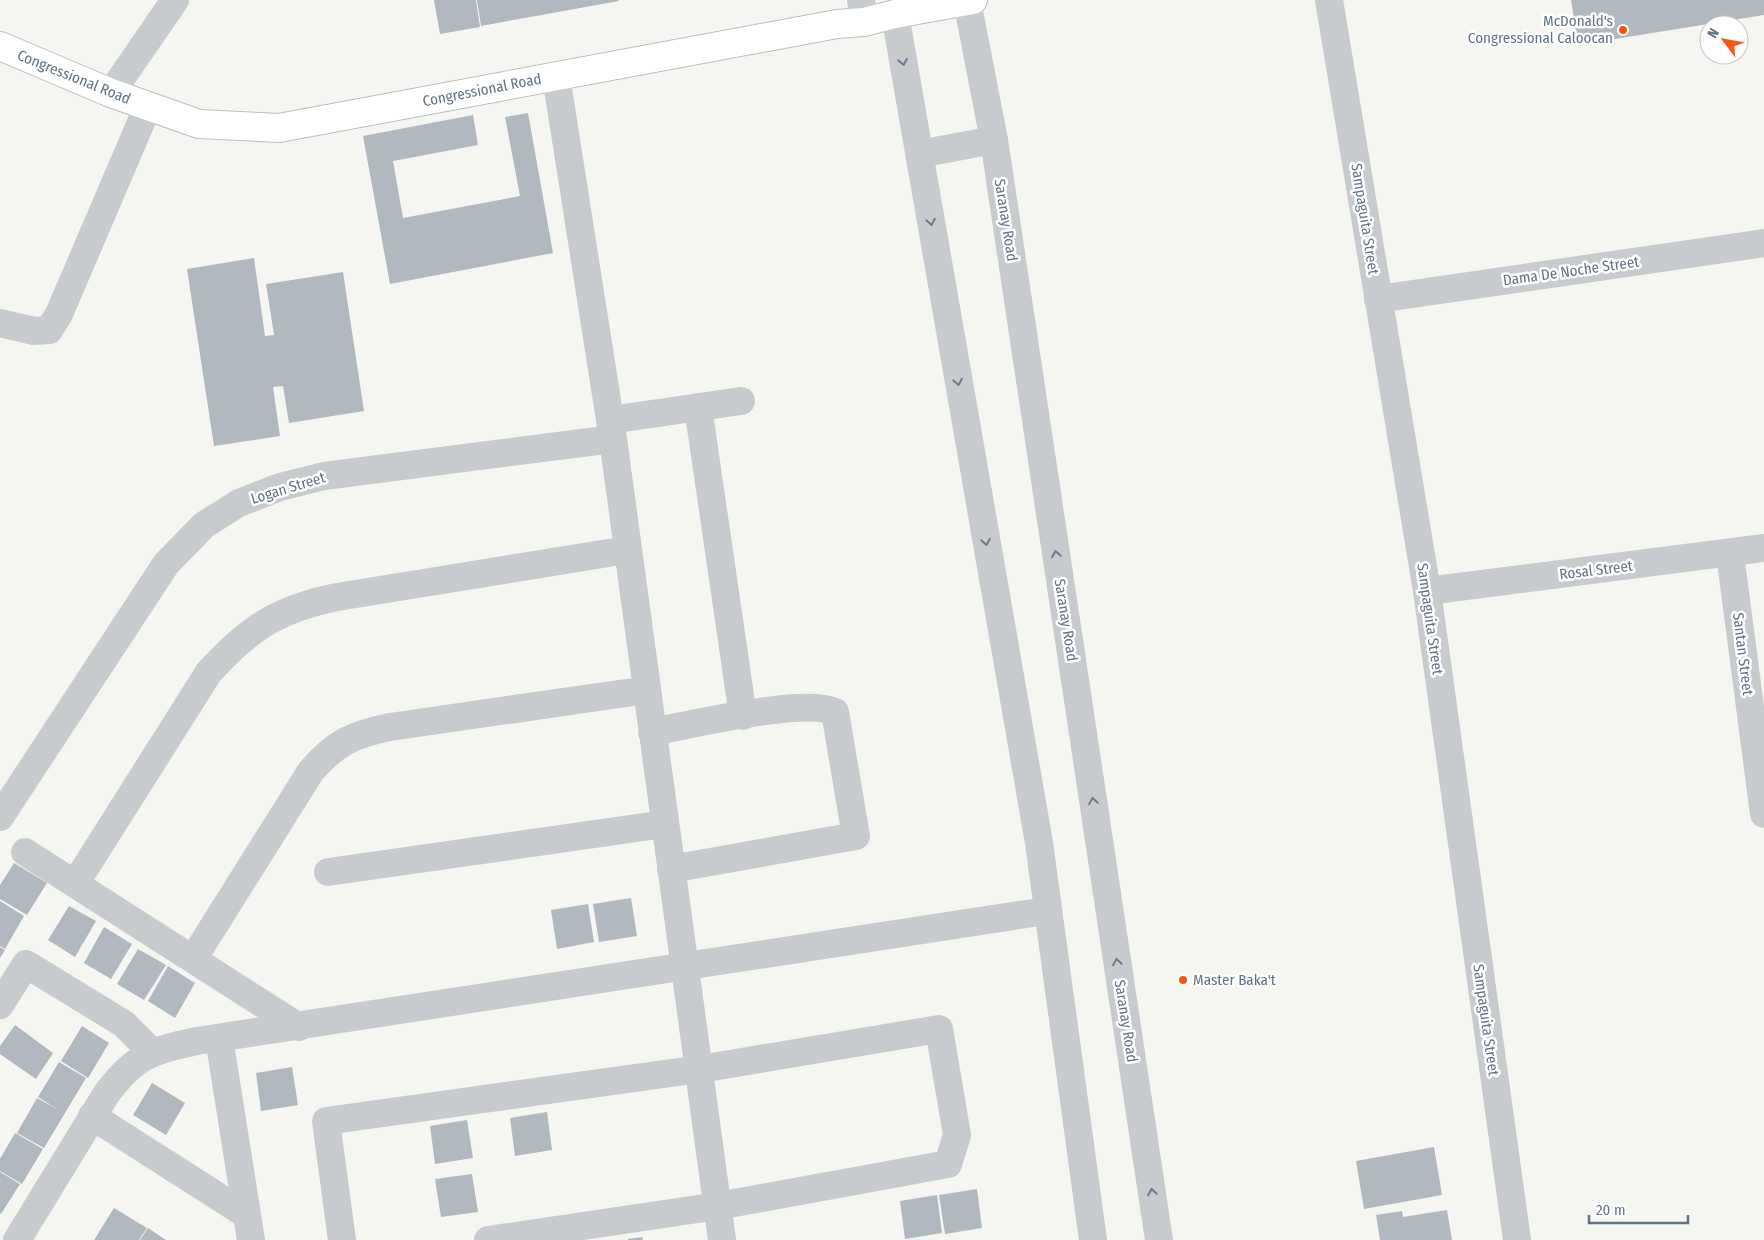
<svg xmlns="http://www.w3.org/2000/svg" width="1764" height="1240" viewBox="0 0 1764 1240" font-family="'Fira Sans Condensed',sans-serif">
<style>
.building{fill:#b1b8bf}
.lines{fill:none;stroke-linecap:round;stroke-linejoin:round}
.secondary-casing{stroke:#b9bec3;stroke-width:30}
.minor{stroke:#c8cbce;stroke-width:28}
.tertiary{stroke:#c8cbce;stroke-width:28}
.secondary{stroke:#fff;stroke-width:28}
.oneway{stroke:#6b7c8d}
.poi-dot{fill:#f55612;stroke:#fff;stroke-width:2}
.labels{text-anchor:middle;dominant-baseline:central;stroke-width:5;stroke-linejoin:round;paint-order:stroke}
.poi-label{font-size:15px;fill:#617386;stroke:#fff;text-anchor:end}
.street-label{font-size:15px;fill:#617386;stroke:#fff}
</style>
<rect width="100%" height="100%" fill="#f5f6f1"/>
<g class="building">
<path d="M 434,0 L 476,0 L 480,27 L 440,34 Z"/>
<path d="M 477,0 L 618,0 L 619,1 L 481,26 Z"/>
<path d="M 1571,0 L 1764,0 L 1764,15 L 1578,45 Z"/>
<path d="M 528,113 L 553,253 L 390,284 L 363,136 L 473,115 L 478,145 L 393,161 L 403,218 L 520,196 L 505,117 Z"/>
<path d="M 254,258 L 265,336 L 274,335 L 266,284 L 343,272 L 364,411 L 289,423 L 283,386 L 273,387 L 280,436 L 214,446 L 187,269 Z"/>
<path d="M 14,863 L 47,883 L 27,915 L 0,899 L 0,885 Z"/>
<path d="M 631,898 L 637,936 L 599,942 L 593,904 Z"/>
<path d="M 0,901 L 24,916 L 5,949 L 0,946 Z"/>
<path d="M 588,904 L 594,942 L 557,949 L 551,910 Z"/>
<path d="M 69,906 L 96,921 L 75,957 L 48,940 Z"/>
<path d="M 104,927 L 132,944 L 111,979 L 84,963 Z"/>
<path d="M 0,947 L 5,950 L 0,958 Z"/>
<path d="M 138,949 L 166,965 L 144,1000 L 117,984 Z"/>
<path d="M 168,966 L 195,983 L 175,1018 L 148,1001 Z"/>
<path d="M 15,1025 L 53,1053 L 36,1079 L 0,1054 L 0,1046 Z"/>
<path d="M 82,1026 L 109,1043 L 88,1078 L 61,1061 Z"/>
<path d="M 59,1062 L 86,1078 L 44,1148 L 17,1133 L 37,1098 L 59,1110 L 38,1097 Z"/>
<path d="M 292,1067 L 298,1105 L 261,1111 L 256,1073 Z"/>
<path d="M 152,1083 L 185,1103 L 166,1135 L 133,1115 Z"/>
<path d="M 547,1112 L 552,1150 L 515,1156 L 510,1118 Z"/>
<path d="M 467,1120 L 473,1158 L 435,1164 L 430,1126 Z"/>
<path d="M 15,1133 L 43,1149 L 22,1184 L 0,1171 L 0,1159 Z"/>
<path d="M 1434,1147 L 1442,1195 L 1364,1209 L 1356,1161 Z"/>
<path d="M 0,1172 L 20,1184 L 1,1214 L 0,1213 Z"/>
<path d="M 472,1174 L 478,1212 L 441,1217 L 435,1179 Z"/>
<path d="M 977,1189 L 982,1228 L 945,1234 L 939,1195 Z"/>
<path d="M 937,1195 L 942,1233 L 905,1239 L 900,1201 Z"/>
<path d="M 114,1208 L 147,1228 L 139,1240 L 94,1240 Z"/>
<path d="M 1447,1210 L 1452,1240 L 1380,1240 L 1376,1215 L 1402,1211 L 1403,1217 Z"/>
<path d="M 148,1228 L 166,1240 L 140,1240 Z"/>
<path d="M 642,1237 L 643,1240 L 628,1240 L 628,1239 Z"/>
</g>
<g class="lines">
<g class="secondary-casing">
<path id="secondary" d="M 0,46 L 111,93 L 199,124 L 279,128 L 837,24 L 864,22 L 895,14 L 973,0"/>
</g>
<g class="minor">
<path d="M 861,0 L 864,22"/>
<path d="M 1329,0 L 1427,591 L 1517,1240"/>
<path d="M 556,76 L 613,439 L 722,1240"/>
<path d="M 111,93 L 175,0"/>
<path d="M 1378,299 L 1764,243"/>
<path d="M 0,323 L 34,331 L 49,330 L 59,314 L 148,106"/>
<path d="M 698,407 L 743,716"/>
<path d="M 610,420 L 741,401"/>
<path d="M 1730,554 L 1764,814"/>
<path d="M 1427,591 L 1764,548"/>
<path d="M 652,732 C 690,725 805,697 835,712 L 856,836 L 671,869"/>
<path d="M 0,817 L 166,564 L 204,525 L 239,503 L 280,487 L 324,476 L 613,439"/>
<path d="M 25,852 L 299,1027"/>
<path d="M 328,872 L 665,824"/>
<path d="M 75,884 L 209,672 C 249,628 278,609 337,597 L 627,550"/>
<path d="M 193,959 L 311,771 C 335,743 354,734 390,727 L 647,690"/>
<path d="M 0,1005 L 26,964 L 124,1024 L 152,1052"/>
<path d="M 219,1038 L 251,1240"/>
<path d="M 92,1116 L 247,1215"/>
<path d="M 17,1240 L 107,1093 C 136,1055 151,1051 197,1041 L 1046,911"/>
<path d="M 342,1240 L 326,1121 L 700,1069 L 939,1029 L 957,1135 L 948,1164 L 718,1206 L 488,1240"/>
</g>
<g class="tertiary">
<path d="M 967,1 L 994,140 L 1159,1240"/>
<path d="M 895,14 L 1039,843 L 1093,1240"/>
<path d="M 919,154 L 994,140"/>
</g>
<use href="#secondary" class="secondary"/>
</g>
<defs><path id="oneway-chevron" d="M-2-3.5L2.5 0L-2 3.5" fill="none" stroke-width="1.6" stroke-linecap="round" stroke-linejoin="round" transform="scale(1.25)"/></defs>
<g class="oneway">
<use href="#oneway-chevron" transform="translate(903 62) rotate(80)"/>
<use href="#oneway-chevron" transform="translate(931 222) rotate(80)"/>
<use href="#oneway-chevron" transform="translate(958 382) rotate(80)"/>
<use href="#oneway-chevron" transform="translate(986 542) rotate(80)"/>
<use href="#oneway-chevron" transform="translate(1056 554) rotate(-99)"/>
<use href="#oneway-chevron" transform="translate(1093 801) rotate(-99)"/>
<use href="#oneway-chevron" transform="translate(1117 962) rotate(-99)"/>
<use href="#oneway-chevron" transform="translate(1152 1192) rotate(-99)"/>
</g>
<g class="poi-dot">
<circle cx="1623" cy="30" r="5"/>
<circle cx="1183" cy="980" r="5"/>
</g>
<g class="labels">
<g class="poi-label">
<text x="1613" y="21">McDonald's<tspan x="1613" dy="17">Congressional Caloocan</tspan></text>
<text x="1193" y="980" text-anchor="start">Master Baka't</text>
</g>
<g class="street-label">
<text transform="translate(74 77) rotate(22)">Congressional Road</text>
<text transform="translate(482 90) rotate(-11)">Congressional Road</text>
<text transform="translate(1365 219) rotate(81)">Sampaguita Street</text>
<text transform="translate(1006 220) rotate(81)">Saranay Road</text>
<text transform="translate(1571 271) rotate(-8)">Dama De Noche Street</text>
<text transform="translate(288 488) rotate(-17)">Logan Street</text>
<text transform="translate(1596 570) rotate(-7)">Rosal Street</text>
<text transform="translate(1430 619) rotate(82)">Sampaguita Street</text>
<text transform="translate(1066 620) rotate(81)">Saranay Road</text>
<text transform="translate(1743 654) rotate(83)">Santan Street</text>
<text transform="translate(1486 1020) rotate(82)">Sampaguita Street</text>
<text transform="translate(1126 1021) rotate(81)">Saranay Road</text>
</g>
</g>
<g transform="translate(1724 40) rotate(302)"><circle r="24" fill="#ffffff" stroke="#c0c7cf"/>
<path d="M0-4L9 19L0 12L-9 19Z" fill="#f55612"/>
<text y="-8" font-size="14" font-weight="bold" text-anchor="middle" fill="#617386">N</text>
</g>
<path d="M1589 1215v8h99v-8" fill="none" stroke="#617386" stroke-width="2.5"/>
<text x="1596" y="1215" font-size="15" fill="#617386" stroke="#ffffff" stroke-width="4" paint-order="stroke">20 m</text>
</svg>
